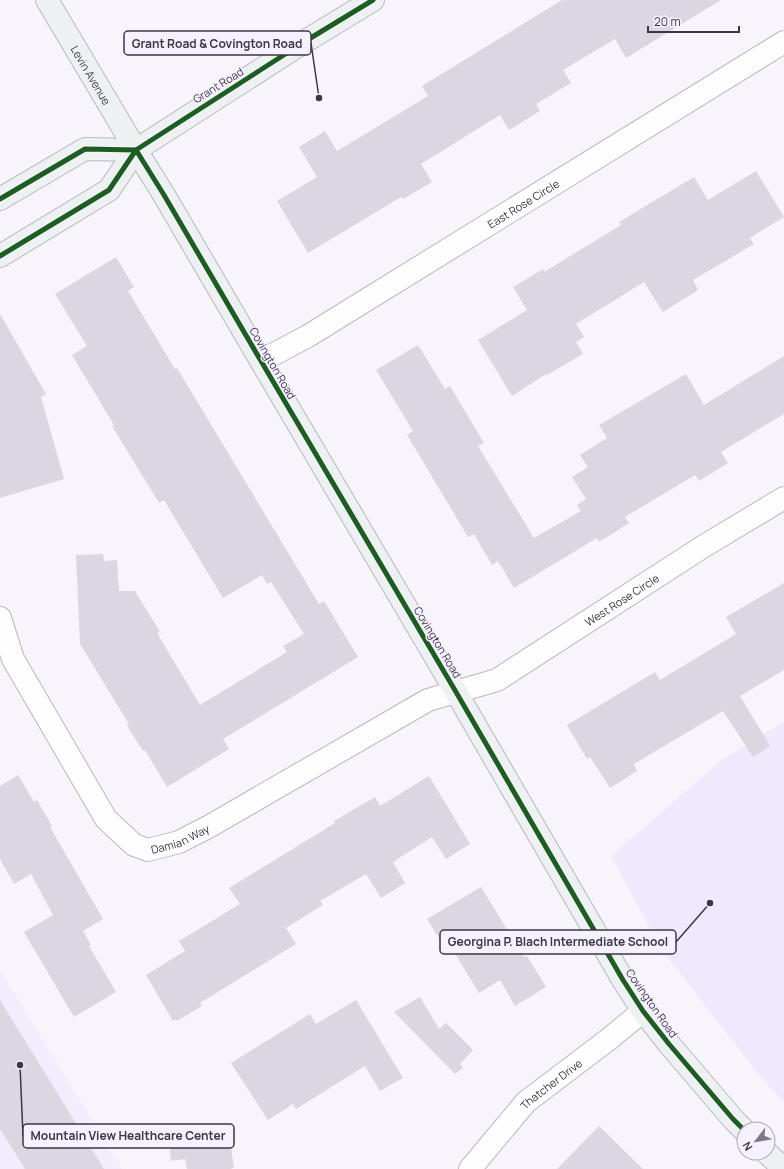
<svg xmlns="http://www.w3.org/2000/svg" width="784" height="1169" viewBox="0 0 784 1169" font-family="Manrope,sans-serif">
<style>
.built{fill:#f2ecfc}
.green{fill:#f0e8fc}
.building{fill:#dbd7e1}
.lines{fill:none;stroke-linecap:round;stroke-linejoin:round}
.street-casing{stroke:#bab7c0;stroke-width:24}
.secondary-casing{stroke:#bab7c0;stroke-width:24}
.street{stroke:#fefdfe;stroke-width:22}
.secondary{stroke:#eef1f2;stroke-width:22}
.cycleway-casing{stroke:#f6f1fe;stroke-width:8}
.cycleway{stroke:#1b5e20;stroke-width:5}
.labels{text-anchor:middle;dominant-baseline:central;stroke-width:3;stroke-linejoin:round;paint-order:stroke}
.street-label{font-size:11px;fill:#3c3744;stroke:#f6f1fe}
.leader{fill:none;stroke:#3c3744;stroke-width:1.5}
.callout-dot{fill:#3c3744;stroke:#f6f1fe;stroke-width:1.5}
.callout{fill:#f6f1fe;stroke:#3c3744;stroke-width:1.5}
.callout-label{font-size:12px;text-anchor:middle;font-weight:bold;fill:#3c3744}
</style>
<rect width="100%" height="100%" fill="#f7f4fb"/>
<path class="built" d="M 0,970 L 122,1169 L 0,1169 Z"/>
<path class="green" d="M 784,722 L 784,1102 L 764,1081 L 661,949 L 611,856 L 723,759 Z"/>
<g class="building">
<path d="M 562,0 L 721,0 L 626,58 L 615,39 L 563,70 L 571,83 L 536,104 L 540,111 L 509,130 L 500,115 L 421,164 L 432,182 L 403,199 L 401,197 L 308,253 L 277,201 L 317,177 L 299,147 L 325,131 L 337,151 L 428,96 L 422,86 Z"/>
<path d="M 756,171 L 784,217 L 750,238 L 754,244 L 693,280 L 698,290 L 663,312 L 644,282 L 576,324 L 584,337 L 576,342 L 583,354 L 547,375 L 546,374 L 512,396 L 478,340 L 527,310 L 513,287 L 543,269 L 544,272 L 621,225 L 619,222 L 694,177 L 708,200 Z"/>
<path d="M 116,257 L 134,287 L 128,291 L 175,369 L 177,368 L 319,604 L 324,601 L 358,657 L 223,739 L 229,749 L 167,787 L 145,750 L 143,751 L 127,726 L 129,724 L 80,644 L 76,555 L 103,554 L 104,561 L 117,560 L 119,591 L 135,591 L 160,632 L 157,633 L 200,705 L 287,652 L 283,646 L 304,634 L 271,582 L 267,584 L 262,575 L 223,598 L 164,500 L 159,503 L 112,426 L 114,425 L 72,355 L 87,346 L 55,294 Z"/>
<path d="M 0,314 L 46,394 L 41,397 L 64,479 L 0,498 Z"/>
<path d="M 418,345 L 445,389 L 450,386 L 484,443 L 478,446 L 534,538 L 581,511 L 577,505 L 586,499 L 572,477 L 588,467 L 580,455 L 607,438 L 599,425 L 686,374 L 704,405 L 784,356 L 784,414 L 721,452 L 728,463 L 699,481 L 695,475 L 625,517 L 629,523 L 599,542 L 597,538 L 514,588 L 498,561 L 492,565 L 474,534 L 468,537 L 407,435 L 413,431 L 376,370 Z"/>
<path d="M 784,583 L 784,670 L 740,696 L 770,746 L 753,757 L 723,711 L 634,764 L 637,771 L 610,788 L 590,757 L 587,759 L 567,725 L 655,672 L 660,680 L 736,634 L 726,617 Z"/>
<path d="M 18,775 L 34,802 L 37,800 L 52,826 L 50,827 L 103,919 L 83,931 L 91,945 L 89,946 L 116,992 L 74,1017 L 24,932 L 53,915 L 31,874 L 14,884 L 0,859 L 0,786 Z"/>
<path d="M 429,776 L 470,844 L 446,859 L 432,837 L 393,862 L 405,883 L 381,898 L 366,874 L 320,901 L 323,905 L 286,928 L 296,944 L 200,1003 L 202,1006 L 177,1021 L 176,1019 L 173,1021 L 146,975 L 185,951 L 179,941 L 240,904 L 229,888 L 335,823 L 334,821 L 375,797 L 380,806 Z"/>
<path d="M 481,887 L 524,957 L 527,956 L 546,987 L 515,1006 L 500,980 L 479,993 L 445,937 L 440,940 L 427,919 Z"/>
<path d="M 420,997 L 439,1029 L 446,1023 L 473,1050 L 460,1064 L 463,1068 L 455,1074 L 394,1012 Z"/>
<path d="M 0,1000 L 104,1169 L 25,1169 L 0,1129 Z"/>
<path d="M 356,1000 L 403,1078 L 380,1091 L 365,1066 L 296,1109 L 293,1104 L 268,1120 L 231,1063 L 310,1014 L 316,1024 Z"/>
<path d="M 228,1126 L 234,1168 L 231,1168 L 232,1169 L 187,1169 L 185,1159 L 171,1161 L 168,1134 Z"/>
<path d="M 599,1126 L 643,1169 L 557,1169 Z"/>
</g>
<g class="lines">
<g class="street-casing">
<g id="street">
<path id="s1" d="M 261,361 L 308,336 L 784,42"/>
<path id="s2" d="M 0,618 L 13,659 L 106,819 L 134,845 L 148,850 L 179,842 L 210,826 L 428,700 L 497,680 L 704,546 L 784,498"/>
<path id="s3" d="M 470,1169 L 526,1102 L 609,1039 L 643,1011"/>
</g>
</g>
<g class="secondary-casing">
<g id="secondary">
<path id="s4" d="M 47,0 L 136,150 L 164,195 L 261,361 L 456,692 L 623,980 L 643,1011 L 669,1044 L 733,1119 L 744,1130"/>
<path d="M 0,199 L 85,149 L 136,150"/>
<path d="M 0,256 L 109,190 L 136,150 L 304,42 L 373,0"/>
<path d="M 767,1153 L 784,1169"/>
</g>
</g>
<use href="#street" class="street"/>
<use href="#secondary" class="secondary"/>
<g class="cycleway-casing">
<g id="cycleway">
<path d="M 136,150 L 164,195 L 261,361 L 456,692 L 623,980 L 643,1011 L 669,1044 L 733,1119 L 744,1130"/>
<path d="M 0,199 L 85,149 L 136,150"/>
<path d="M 0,256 L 109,190 L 136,150 L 304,42 L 373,0"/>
</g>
</g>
<use href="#cycleway" class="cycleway"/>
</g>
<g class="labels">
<g class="street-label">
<text stroke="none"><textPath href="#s4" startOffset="87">Levin Avenue</textPath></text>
<text transform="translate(218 85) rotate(-32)">Grant Road</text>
<text stroke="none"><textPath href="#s1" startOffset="306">East Rose Circle</textPath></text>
<text transform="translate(273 363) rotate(60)">Covington Road</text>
<text stroke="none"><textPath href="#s2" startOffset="820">West Rose Circle</textPath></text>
<text transform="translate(438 642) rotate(59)">Covington Road</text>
<text stroke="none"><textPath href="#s2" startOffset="315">Damian Way</textPath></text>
<text transform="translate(652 1003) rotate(55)">Covington Road</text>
<text stroke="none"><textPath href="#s3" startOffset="118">Thatcher Drive</textPath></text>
</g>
</g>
<path class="leader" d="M319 98L311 43M710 903L676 942M20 1065L23 1136"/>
<g class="callout-dot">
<circle cx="319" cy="98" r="4"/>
<circle cx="710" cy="903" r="4"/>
<circle cx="20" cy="1065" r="4"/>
</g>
<g class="callout">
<rect x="124" y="31" width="187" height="24" rx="4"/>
<rect x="440" y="930" width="236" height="24" rx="4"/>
<rect x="23" y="1124" width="211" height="24" rx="4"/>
</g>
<g class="callout-label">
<text x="217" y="48">Grant Road &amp; Covington Road</text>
<text x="558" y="946">Georgina P. Blach Intermediate School</text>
<text x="128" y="1140">Mountain View Healthcare Center</text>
</g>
<g transform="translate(756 1141) rotate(239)"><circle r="19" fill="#f6f1fe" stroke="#aca7b4"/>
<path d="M0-3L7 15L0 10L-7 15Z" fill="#7d7984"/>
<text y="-6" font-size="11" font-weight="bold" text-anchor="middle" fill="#3c3744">N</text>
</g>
<path d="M648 26v6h91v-6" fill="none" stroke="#3c3744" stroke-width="2"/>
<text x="654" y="26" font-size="12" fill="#3c3744" stroke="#f6f1fe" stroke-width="3" paint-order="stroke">20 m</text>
</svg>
